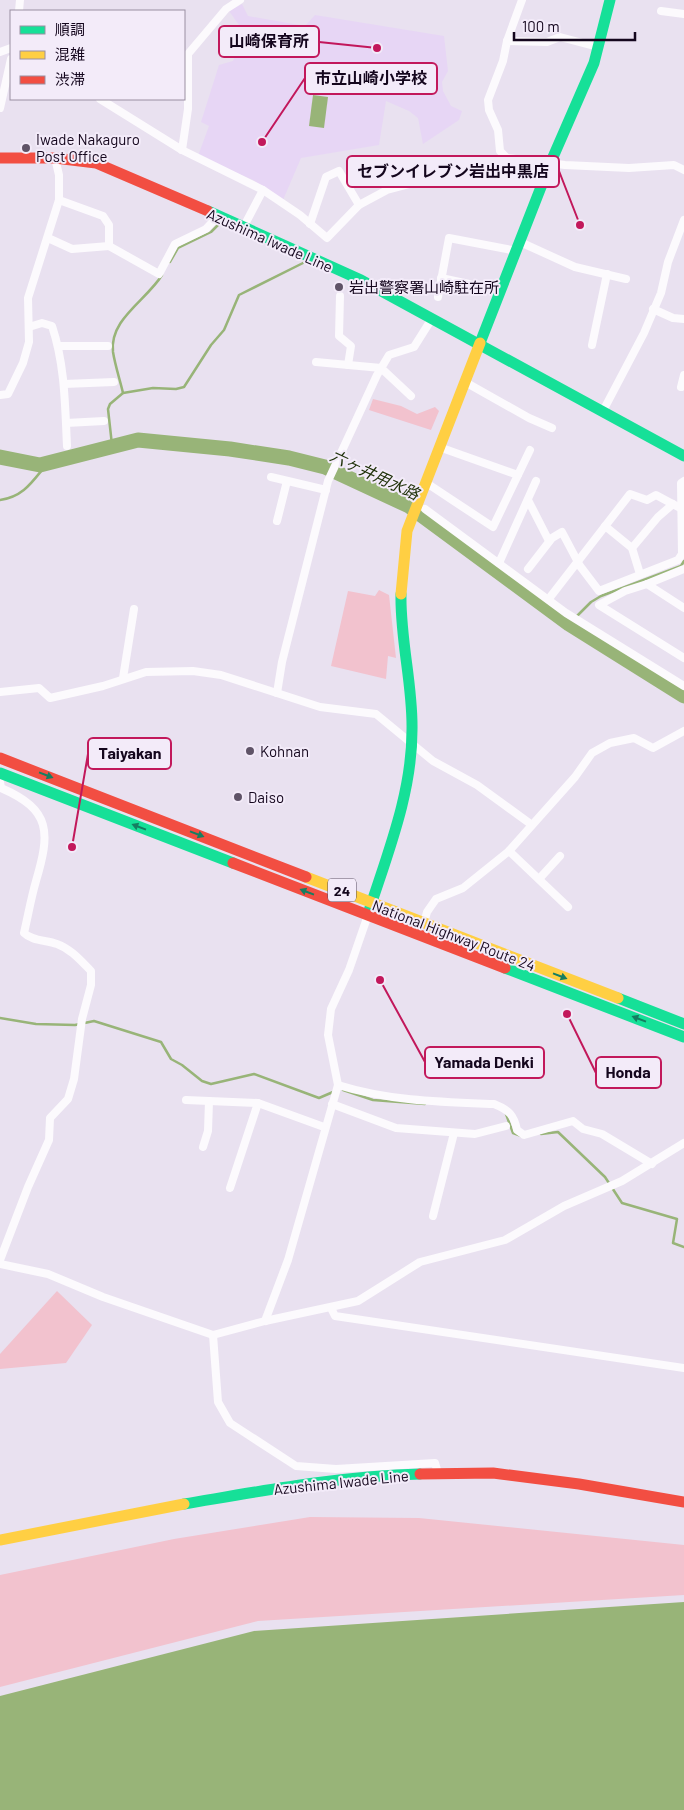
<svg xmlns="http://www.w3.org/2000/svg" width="684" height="1810" viewBox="0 0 684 1810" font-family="Barlow,'Noto Sans JP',sans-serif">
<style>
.built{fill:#e7d6f5}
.green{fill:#f2c2ce}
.water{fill:#98b478}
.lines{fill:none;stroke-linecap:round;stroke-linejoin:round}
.stream{stroke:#98b478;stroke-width:2.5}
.river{stroke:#98b478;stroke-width:15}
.street{stroke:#fcfafd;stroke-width:8}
.fast{stroke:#16e098;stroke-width:11}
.slow{stroke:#ffcf43;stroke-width:11}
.jam{stroke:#f24e42;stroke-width:11}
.oneway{fill:#157e61}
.poi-dot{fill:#5f5367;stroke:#f3ebf9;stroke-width:2}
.labels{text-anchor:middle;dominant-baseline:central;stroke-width:4;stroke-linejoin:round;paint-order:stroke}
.shield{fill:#f3ebf9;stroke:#574b5f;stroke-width:1}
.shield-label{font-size:14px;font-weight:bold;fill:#14061d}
.poi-label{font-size:15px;fill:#14061d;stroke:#f3ebf9;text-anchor:start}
.street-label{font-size:15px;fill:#14061d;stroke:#f3ebf9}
.water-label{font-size:16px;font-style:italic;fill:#1e3008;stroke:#f3ebf9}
.leader{fill:none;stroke:#c2185b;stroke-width:2}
.callout-dot{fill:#c2185b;stroke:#f3ebf9;stroke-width:2}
.callout{fill:#f3ebf9;stroke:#c2185b;stroke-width:2}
.callout-label{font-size:16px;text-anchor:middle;font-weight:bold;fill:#14061d}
</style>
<rect width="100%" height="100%" fill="#e9e1f0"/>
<path class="built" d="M 242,4 L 248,16 L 305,26 L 315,15 L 444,36 L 448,71 L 442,82 L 443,91 L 451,106 L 462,111 L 459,120 L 423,144 L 418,118 L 409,111 L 386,101 L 379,145 L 301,158 L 283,200 L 253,180 L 198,156 L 209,126 L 201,122 L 219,65 L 233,61 L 244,32 L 229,11 Z"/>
<g class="green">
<path d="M 373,399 L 401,406 L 417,414 L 435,407 L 439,411 L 431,430 L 369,410 Z"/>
<path d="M 379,590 L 389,595 L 396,658 L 388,656 L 386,679 L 331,666 L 348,591 L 375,596 Z"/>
<path d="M 57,1291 L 92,1325 L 66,1363 L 0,1369 L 0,1354 Z"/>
<path d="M 310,1517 L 419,1518 L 684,1545 L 684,1595 L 258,1621 L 0,1687 L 0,1575 L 174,1539 Z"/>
</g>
<g class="water">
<path d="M 313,95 L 328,97 L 324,128 L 309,126 Z"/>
<path d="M 684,1602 L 684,1810 L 0,1810 L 0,1696 L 254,1631 Z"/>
</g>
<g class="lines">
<g class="stream">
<path d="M 170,262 L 178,248 L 211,232 L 220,223"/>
<path d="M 123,393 C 120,380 115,365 113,352 C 109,319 147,300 162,275"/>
<path d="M 112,445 L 108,409 L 110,404 L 123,393 L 153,388 L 176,389 L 184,387 L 211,345 L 224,330 L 239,295 L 305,262"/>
<path d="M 0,500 C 21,497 30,485 42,470 L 40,465"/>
<path d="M 569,624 L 591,602 L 601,596 L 681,566 L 684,561"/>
<path d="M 0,1018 L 36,1024 L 75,1025 L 94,1021 L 161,1042 L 171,1059 L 182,1065 L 202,1081 L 211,1084 L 254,1074 L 319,1098 L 333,1092"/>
<path d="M 343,1090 L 373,1100 L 425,1104"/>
<path d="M 506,1114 L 513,1133 L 524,1137"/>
<path d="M 541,1134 L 558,1132 L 605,1177 L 622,1203 L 677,1219 L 673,1243 L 684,1247"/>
</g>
<path class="river" d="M 0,457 L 40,465 L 138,440 L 230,449 L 289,458 L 325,467 L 409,506 L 569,624 L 684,696"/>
<g class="street">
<path d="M 19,11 L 20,0"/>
<path d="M 661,11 L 684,14"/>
<path d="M 507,41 L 547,42 L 560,37 L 598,47"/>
<path d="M 0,52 L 11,48"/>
<path d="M 100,99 L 182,150 L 263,190 L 300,215 L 327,238 L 359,205 L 387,190 L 417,182 L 473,173 L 507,158 L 565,165 L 629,168 L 674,165 L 684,170"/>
<path d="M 0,108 L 11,59"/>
<path d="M 182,150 L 188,109 L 188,54 L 226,9 L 240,0"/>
<path d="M 507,158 L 500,151 L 498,130 L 489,110 L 488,100 L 503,61 L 507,41 L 522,0"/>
<path d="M 59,200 L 103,216 L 109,225 L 109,246 L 159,274 L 175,244 L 206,229 L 218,216"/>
<path d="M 310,224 L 326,177 L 339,171 L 359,205"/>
<path d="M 243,228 L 263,190"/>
<path d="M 48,238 L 72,249 L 109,246"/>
<path d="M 520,242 L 575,267 L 626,279"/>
<path d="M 441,278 L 469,284"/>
<path d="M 340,296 L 339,336 L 351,346 L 348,365"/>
<path d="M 438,297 L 449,238 L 517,251"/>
<path d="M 653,309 L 673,318 L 684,319"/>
<path d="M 29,327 L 42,323 L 52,326 C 65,365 65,405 67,446"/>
<path d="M 592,345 L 607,274"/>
<path d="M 59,346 L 108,346"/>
<path d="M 316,362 L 381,368 L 411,396"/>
<path d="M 465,382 L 529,418 L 552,428"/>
<path d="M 64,384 L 114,382"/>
<path d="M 681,387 L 684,375"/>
<path d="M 0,395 L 8,394 L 23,363 L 29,342 L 28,298 L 59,200 L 59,175 L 55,158"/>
<path d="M 603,411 L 644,333 L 661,293 L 668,262 L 684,220"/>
<path d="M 66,423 L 104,421"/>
<path d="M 439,447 L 518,475"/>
<path d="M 271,477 L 326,490"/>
<path d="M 425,482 L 493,527 L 530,450"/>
<path d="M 528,500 L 549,541"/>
<path d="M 425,509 L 566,613 L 684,686"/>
<path d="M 277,521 L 287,481"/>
<path d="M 605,526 L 632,548 L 640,574"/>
<path d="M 632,548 L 658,517 L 673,504"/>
<path d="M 499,563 L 536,481"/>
<path d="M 528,569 L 552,538 L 562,532 L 580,566 L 599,591 L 678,560 L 682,554 L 681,483 L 684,481"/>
<path d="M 647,584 L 684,569"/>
<path d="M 551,596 L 630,494 L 647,500 L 656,495 L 682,509"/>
<path d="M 684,608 L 647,584 L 625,591 L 599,605 L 684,658"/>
<path d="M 123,678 L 134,609"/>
<path d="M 0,692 L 39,688 L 50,698 L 103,686 L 146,672 L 193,671 L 221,675 L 320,707 L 376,714 L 433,761 L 477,785 L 532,825"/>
<path d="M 277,693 L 282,662 L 328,481 L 377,375 L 389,355 L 414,347 L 431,320"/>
<path d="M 0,782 L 1,788 C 52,810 50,833 36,881 C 31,898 28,916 24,933 C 32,941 46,940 57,944 C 71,949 81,961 91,971 L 91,985 L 82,1019 L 74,1079 L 68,1099 L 50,1118 L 49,1140 L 28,1187 L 0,1260"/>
<path d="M 509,851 L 568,907"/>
<path d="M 539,879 L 560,856"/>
<path d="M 424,923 L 427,912 L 436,899 L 463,888 L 509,851 L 575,777 L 592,753 L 610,743 L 634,738 L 653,748 L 684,731"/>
<path d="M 338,1085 C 389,1101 441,1102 494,1104 C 509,1110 514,1115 517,1130 L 524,1135 L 573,1121 L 583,1129 L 602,1134 L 652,1164"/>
<path d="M 186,1100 L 258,1103 L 324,1127"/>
<path d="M 332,1104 L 396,1128 L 475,1134 L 506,1126"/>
<path d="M 203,1147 L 208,1131 L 209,1101"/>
<path d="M 230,1188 L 258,1103"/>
<path d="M 433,1216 L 454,1133"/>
<path d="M 0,1264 L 48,1274 L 103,1297 L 213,1335 L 265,1321 L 358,1301 L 420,1262 L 505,1240 L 564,1206 L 622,1181 L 684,1143"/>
<path d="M 331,1308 L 335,1316 L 684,1368"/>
<path d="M 265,1321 L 288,1260 L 338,1085 L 328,1035 L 331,1009 L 349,970 L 368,915"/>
<path d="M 213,1335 L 218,1402 L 230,1423 L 296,1466 L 336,1469 L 435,1463 L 438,1473"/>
</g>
<g class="fast">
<path d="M 208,211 L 361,280 L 684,456"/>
<path d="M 480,343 L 550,164 L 594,63 L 610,0"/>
<path d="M 0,773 L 233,863"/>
<path d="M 369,911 C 388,852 412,793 412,730 C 413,685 400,640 401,594"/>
<path d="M 505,968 L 684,1037"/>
<path d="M 618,998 L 684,1024"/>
<path d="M 184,1504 C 262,1491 340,1476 420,1474"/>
</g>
<g class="slow">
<path d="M 401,594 L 407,531 L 480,343"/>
<path d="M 306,877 L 618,998"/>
<path d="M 0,1540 L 184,1504"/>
</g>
<g class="jam">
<path d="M 0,158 L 55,158 L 96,163 L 208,211"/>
<path d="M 0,758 L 306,877"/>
<path d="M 233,863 L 505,968"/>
<path d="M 420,1474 L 493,1473 L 579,1484 L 684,1502"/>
</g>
</g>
<defs><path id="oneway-solid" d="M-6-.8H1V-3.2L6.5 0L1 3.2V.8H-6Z" transform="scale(1.25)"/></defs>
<g class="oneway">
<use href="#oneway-solid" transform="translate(46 775) rotate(21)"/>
<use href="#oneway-solid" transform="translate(139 827) rotate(-159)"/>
<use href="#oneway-solid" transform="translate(197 834) rotate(21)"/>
<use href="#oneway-solid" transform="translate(307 892) rotate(-159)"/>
<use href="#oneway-solid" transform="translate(560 976) rotate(21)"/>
<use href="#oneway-solid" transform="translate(639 1019) rotate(-159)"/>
</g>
<g class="poi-dot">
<circle cx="26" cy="148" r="5"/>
<circle cx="339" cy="287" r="5"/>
<circle cx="250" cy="751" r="5"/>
<circle cx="238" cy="797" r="5"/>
</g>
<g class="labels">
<rect class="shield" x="328" y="878.5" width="28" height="23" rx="4"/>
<g class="shield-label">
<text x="342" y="890">24</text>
</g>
<g class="poi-label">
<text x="36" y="139">Iwade Nakaguro<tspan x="36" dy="17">Post Office</tspan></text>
<text x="349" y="287">岩出警察署山崎駐在所</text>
<text x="260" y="751">Kohnan</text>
<text x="248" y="797">Daiso</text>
</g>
<g class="street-label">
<text transform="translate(270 240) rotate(24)">Azushima Iwade Line</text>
<text transform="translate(454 935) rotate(21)">National Highway Route 24</text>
<text transform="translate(341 1482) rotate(-6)">Azushima Iwade Line</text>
</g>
<g class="water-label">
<text transform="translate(375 474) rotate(25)">六ヶ井用水路</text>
</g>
</g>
<path class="leader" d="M377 48L319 42M262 142L305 78M580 225L559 171M72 847L88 754M380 980L425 1062M567 1014L596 1073"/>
<g class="callout-dot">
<circle cx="377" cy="48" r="5"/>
<circle cx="262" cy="142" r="5"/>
<circle cx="580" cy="225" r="5"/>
<circle cx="72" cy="847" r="5"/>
<circle cx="380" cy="980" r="5"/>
<circle cx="567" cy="1014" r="5"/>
</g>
<g class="callout">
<rect x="219" y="26" width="100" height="31" rx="5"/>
<rect x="305" y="63" width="132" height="31" rx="5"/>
<rect x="347" y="156" width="212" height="31" rx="5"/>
<rect x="88" y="738" width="83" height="31" rx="5"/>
<rect x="425" y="1047" width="119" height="31" rx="5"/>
<rect x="596" y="1057" width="65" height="31" rx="5"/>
</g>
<g class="callout-label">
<text x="269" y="47">山崎保育所</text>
<text x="371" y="84">市立山崎小学校</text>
<text x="453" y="177">セブンイレブン岩出中黒店</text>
<text x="130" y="759">Taiyakan</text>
<text x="484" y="1068">Yamada Denki</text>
<text x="628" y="1078">Honda</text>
</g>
<rect x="10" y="10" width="175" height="90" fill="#f3ebf9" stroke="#9a8fa1"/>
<rect x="20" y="26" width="25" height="8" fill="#16e098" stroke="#9a8fa1"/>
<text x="55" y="35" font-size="15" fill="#14061d">順調</text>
<rect x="20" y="51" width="25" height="8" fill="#ffcf43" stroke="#9a8fa1"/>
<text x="55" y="60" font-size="15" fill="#14061d">混雑</text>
<rect x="20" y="76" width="25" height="8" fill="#f24e42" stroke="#9a8fa1"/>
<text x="55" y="85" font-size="15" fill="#14061d">渋滞</text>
<path d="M514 32v8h121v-8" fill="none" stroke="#14061d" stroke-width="2.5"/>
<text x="522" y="32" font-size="15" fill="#14061d" stroke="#f3ebf9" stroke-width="4" paint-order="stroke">100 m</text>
</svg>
